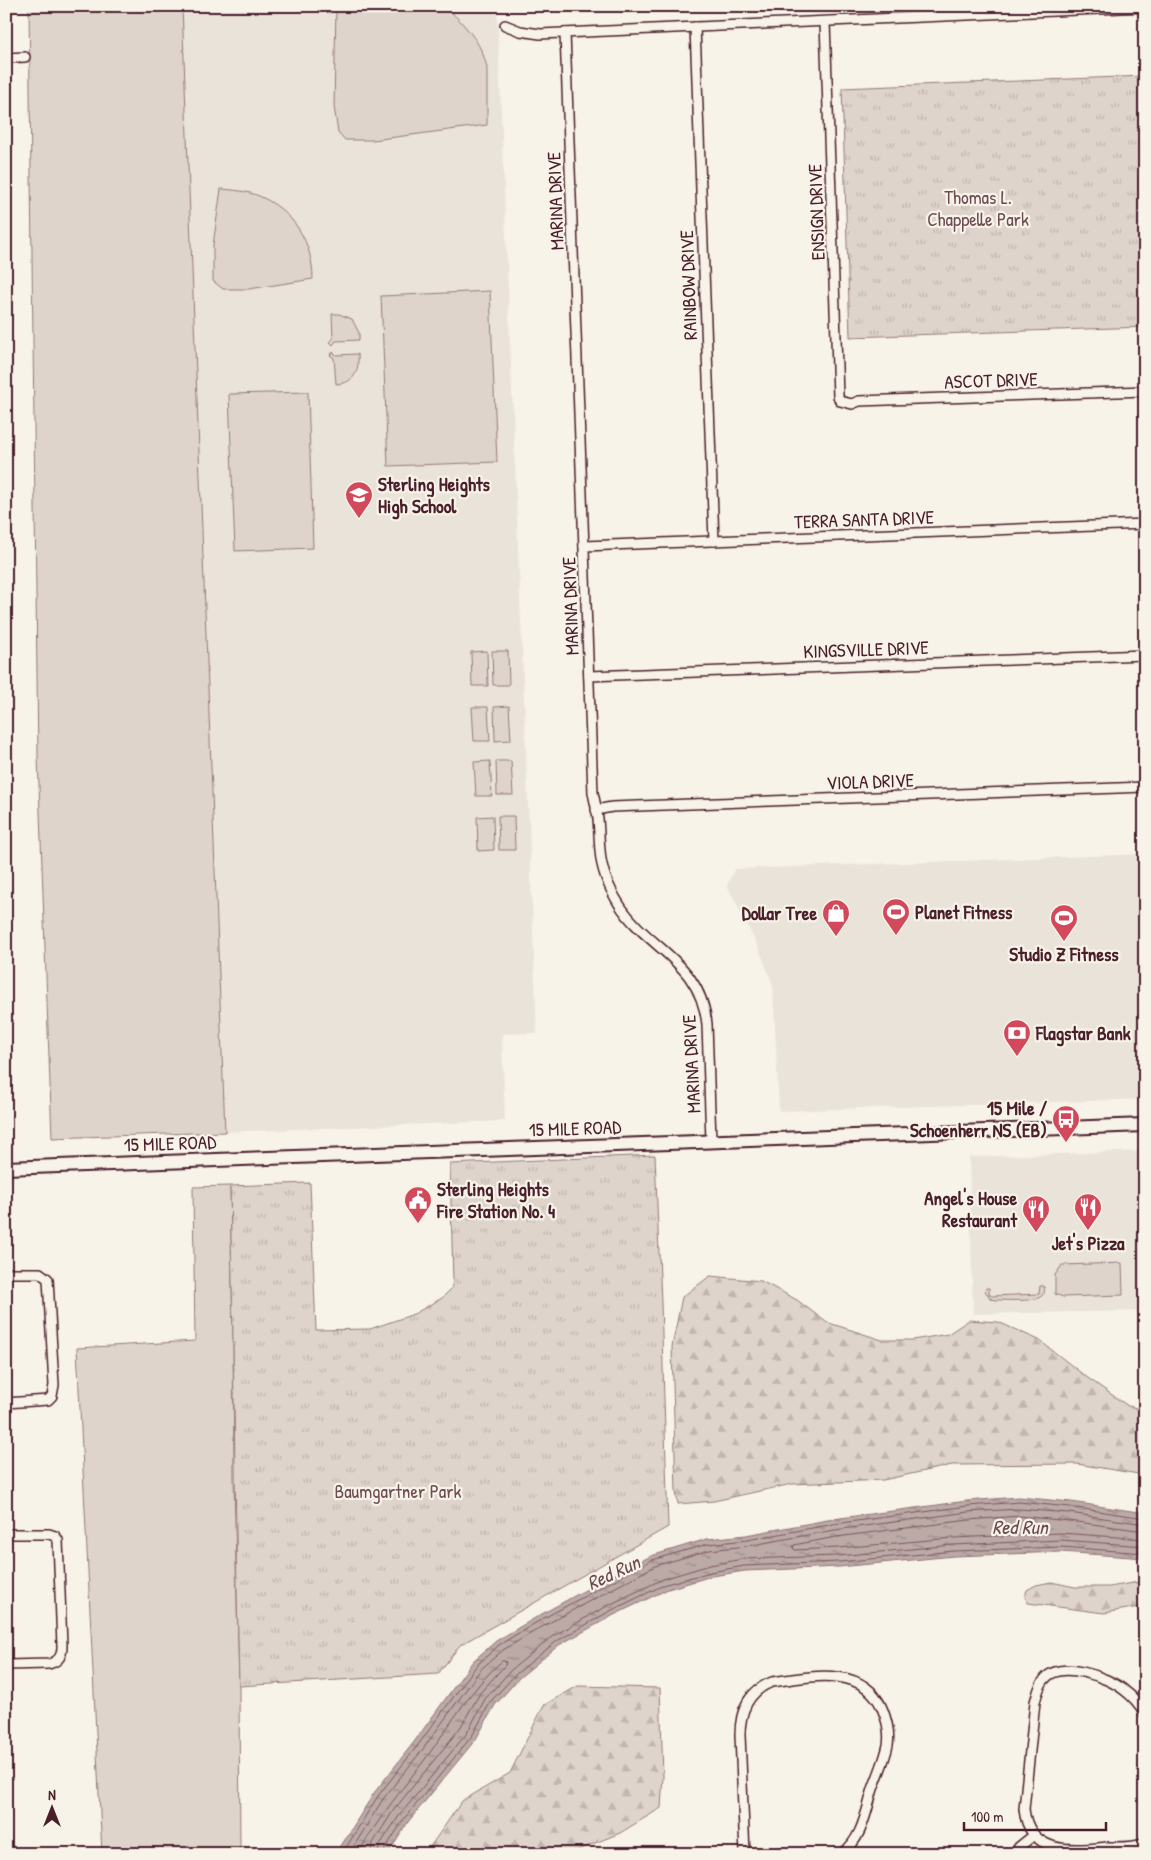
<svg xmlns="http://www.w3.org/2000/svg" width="1151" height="1860" viewBox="0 0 1151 1860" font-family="'Patrick Hand',sans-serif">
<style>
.built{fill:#eae3da}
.green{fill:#ded4cc;stroke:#947a7c}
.forest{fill:url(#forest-firs);stroke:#947a7c}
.park{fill:url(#park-tufts);stroke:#947a7c}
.water{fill:url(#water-ripples);stroke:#8e7275}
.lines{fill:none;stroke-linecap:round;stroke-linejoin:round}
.shore{stroke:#78575d;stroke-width:1}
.minor-casing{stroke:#4a1f2b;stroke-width:12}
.secondary-casing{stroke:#4a1f2b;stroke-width:16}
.minor{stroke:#f7f3e8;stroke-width:9}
.secondary{stroke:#f7f3e8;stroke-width:12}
.labels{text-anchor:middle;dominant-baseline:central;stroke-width:4.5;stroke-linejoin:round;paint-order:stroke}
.park-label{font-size:19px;fill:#6f4c53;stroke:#f7f3e8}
.street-label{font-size:19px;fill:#4a1f2b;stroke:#f7f3e8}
.poi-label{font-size:19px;font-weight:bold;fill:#4a1f2b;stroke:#f7f3e8;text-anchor:start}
.water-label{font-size:20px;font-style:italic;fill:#6c4950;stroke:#f7f3e8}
</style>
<defs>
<pattern id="forest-firs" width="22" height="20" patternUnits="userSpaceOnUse" patternTransform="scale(1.25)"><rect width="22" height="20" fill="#ded4cc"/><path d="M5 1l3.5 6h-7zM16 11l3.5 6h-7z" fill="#c0b6af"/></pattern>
<pattern id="park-tufts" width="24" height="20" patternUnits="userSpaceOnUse" patternTransform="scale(1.25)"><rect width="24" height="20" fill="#ded4cc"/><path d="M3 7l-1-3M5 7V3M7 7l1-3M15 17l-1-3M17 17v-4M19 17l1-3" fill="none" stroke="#c0b6af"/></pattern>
<pattern id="water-ripples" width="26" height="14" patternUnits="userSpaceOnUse" patternTransform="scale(1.25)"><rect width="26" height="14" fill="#bcaaa7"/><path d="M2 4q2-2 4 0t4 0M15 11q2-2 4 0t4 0" fill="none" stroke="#9b8a88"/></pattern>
</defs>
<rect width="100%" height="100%" fill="#f7f3e8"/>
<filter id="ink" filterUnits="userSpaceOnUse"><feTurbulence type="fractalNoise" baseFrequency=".02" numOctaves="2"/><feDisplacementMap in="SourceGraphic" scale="10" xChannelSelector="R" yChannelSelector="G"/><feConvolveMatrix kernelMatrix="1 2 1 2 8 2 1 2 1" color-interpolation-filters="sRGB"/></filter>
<g filter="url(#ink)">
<g class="built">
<path d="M 182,6 L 497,6 L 537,1033 L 502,1034 L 505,1121 L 225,1132 Z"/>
<path d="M 1145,854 L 1145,1099 L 779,1111 L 773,985 L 759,949 L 727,885 L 735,869 Z"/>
<path d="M 1145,1151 L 1145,1311 L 973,1314 L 969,1157 Z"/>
</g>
<g class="green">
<path d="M 29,6 L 182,6 L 225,1132 L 52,1138 L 38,758 Z"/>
<path d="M 336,6 L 445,6 C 463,23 482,42 487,68 L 487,125 L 373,140 L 345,140 L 338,132 L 334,107 Z"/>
<path d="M 221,189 C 234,190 247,191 259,196 C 293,210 313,243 313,279 L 249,289 L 223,289 L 213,281 L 213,245 Z"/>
<path d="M 490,291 L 497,462 L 388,466 L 381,296 Z"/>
<path d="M 332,314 L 339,314 L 352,319 L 359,333 L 359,340 L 336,341 L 333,345 L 330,342 L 333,339 Z"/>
<path d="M 333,352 L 336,355 L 358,354 C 359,372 355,383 336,384 L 334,358 L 330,355 Z"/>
<path d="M 308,392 L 313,548 L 235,551 L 229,394 Z"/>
<path d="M 487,651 L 488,686 L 472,686 L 471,652 Z"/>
<path d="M 492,651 L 508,651 L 509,685 L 493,685 Z"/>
<path d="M 509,706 L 511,740 L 495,741 L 494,707 Z"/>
<path d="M 472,707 L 488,707 L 490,741 L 474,741 Z"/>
<path d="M 490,761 L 492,796 L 476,796 L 474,762 Z"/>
<path d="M 496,761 L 511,761 L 513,795 L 497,795 Z"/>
<path d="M 493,816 L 494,850 L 478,851 L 477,817 Z"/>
<path d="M 498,816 L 514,816 L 515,850 L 499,850 Z"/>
<path d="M 230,1186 L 233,1331 L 234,1483 L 239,1686 L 240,1854 L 102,1854 L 77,1348 L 195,1341 L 193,1187 Z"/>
<path d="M 1122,1263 L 1123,1295 L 1063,1297 L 1055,1294 L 1055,1275 L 1062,1265 Z"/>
<path d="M 1040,1286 L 1044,1286 C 1045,1291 1045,1294 1040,1297 C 1033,1302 1005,1300 995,1300 L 991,1299 L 985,1291 L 986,1288 L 989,1288 L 989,1294 L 992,1296 L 1039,1294 Z"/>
</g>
<g class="forest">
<path d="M 710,1276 L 761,1281 L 797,1300 L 826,1322 L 882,1340 L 913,1340 L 948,1334 L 969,1320 L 998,1322 L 1039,1340 L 1085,1376 L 1128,1406 L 1145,1410 L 1145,1475 L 1077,1464 L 952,1465 L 883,1480 L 792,1484 L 714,1501 L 678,1504 L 676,1492 L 672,1347 L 682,1297 Z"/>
<path d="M 1145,1581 L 1145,1606 L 1104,1613 L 1028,1603 L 1025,1597 L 1027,1590 L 1036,1585 L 1051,1582 L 1075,1587 L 1109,1587 Z"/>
<path d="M 578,1686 L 660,1688 L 663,1776 L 661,1808 L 620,1833 L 568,1854 L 425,1854 L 462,1801 L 510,1773 L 544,1705 Z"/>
</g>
<g class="park">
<path d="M 1145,76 L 1145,327 L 850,337 L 842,88 Z"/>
<path d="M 655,1155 L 661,1302 L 668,1527 L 460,1645 L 438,1674 L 239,1686 C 235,1519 234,1352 230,1186 L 310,1183 L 316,1330 L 370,1329 L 414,1314 L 442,1298 L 451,1289 L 453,1281 L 450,1164 Z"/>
</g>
<path class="water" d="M 1019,1497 L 1071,1502 L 1145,1513 L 1145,1558 L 1061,1552 L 954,1556 L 839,1567 L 745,1571 L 712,1576 L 668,1589 L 614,1615 L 559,1645 L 519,1678 L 495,1705 L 476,1739 L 408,1822 L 388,1854 L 336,1854 L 374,1793 L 414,1742 L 473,1661 L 496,1641 L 540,1615 L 596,1584 L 651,1556 L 707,1539 L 746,1535 L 833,1519 L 967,1501 Z"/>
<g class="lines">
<g class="shore">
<path d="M 1145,1531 L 1069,1521 L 1019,1516 L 969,1520 L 836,1537 L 794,1545 L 793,1548 L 795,1550 L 838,1548 L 953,1538 L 1060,1533 L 1145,1539"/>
<path d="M 342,1854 L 378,1796 L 418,1745 L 477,1665 L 499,1645 L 542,1619 L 652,1560 L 708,1544 L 747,1540 L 834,1524 L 968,1506 L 1019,1502 L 1070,1507 L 1145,1518"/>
<path d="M 349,1854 L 383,1799 L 423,1749 L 481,1669 L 503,1650 L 545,1625 L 655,1566 L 709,1550 L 747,1546 L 835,1530 L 968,1512 L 1019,1509 L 1069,1513 L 1145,1524"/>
<path d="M 358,1854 C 378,1818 404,1787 429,1754 C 452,1722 472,1687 502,1661 L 505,1661 L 506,1664 L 480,1693 L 460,1728 L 393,1811 L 373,1843 L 370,1854"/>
<path d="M 378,1854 L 379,1846 L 399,1816 L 467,1733 L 485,1699 L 511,1670 L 553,1636 L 609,1605 L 663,1579 L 710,1565 L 743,1559 L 838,1556 L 953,1545 L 1061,1540 L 1145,1546"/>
<path d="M 384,1854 L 385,1849 L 404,1819 L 472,1736 L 491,1701 L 516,1674 L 557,1641 L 612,1610 L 666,1584 L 711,1572 L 744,1566 L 839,1562 L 954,1551 L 1061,1547 L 1145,1553"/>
</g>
<g class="minor-casing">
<g id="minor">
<path d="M 825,22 L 838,396 L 840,401 L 852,404 L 859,401 L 1145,391"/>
<path d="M 505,25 L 520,31 L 540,34 L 1145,7"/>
<path d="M 695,27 L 714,541"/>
<path d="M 565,33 L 593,793 C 595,802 597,810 598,819 C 599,829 599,840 600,850 C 601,869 609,888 619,904 C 648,950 700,960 707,1024 L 711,1141"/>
<path d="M 6,58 L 25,57"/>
<path d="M 584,546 L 1145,524"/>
<path d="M 589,676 L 1145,655"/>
<path d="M 596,810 L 612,807 L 1145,787"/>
<path d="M 6,1273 L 40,1273 L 48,1279 L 54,1385 L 52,1396 L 48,1400 L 6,1403"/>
<path d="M 6,1534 L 49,1534 L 55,1536 L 58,1540 L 62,1646 C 62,1656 59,1661 49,1664 L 6,1665"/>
<path d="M 1145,1714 C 1140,1705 1132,1696 1124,1690 C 1108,1677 1059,1659 1044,1680 C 1039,1686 1037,1694 1035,1702 L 1024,1809 C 1029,1856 1073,1850 1107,1847 C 1119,1847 1134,1848 1145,1843"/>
<path d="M 745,1854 L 740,1735 C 740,1711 748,1691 772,1682 C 808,1677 863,1664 882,1708 C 887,1720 890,1733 888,1745 C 885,1760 878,1775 873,1789 C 866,1812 862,1839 842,1854"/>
<path d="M 1014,1854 L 1019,1847 L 1034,1835"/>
</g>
</g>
<g class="secondary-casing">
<path id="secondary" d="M 6,1168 L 1145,1125"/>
</g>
<use href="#minor" class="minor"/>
<use href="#secondary" class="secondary"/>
</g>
</g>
<defs>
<g id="school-pin" transform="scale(1.4375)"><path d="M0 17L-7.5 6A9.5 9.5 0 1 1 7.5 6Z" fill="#d1495b" stroke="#f7f3e8"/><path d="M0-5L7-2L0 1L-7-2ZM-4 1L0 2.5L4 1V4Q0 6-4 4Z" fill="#fff"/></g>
<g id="stadium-pin" transform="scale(1.4375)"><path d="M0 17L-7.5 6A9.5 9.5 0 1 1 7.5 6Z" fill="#d1495b" stroke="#f7f3e8"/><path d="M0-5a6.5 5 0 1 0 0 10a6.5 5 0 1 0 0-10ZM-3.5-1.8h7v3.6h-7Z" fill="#fff"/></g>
<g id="shop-pin" transform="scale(1.4375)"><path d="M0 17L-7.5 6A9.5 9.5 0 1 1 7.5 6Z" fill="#d1495b" stroke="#f7f3e8"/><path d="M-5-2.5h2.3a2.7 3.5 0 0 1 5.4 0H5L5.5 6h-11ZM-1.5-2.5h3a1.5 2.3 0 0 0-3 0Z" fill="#fff"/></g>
<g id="bank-pin" transform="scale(1.4375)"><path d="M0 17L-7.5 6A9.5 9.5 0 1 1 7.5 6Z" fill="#d1495b" stroke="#f7f3e8"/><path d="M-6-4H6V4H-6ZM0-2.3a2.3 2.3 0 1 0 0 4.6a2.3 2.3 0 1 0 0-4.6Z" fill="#fff"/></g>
<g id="bus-pin" transform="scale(1.4375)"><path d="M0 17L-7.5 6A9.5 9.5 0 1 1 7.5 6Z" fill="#d1495b" stroke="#f7f3e8"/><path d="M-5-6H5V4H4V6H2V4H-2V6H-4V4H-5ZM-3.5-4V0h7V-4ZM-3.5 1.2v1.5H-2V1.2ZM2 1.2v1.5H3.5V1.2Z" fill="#fff"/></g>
<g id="civic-pin" transform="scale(1.4375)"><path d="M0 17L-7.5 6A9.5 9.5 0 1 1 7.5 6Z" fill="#d1495b" stroke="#f7f3e8"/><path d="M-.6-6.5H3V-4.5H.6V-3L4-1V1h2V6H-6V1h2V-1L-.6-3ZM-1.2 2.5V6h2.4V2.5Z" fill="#fff"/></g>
<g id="restaurant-pin" transform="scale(1.4375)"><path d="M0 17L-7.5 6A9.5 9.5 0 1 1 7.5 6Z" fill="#d1495b" stroke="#f7f3e8"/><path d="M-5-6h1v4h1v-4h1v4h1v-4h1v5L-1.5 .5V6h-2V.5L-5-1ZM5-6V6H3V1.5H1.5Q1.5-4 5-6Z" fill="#fff"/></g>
</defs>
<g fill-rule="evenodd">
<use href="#school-pin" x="359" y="495"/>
<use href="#stadium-pin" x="896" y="912"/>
<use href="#shop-pin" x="836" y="913"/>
<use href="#stadium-pin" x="1064" y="918"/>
<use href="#bank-pin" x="1017" y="1033"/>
<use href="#bus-pin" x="1066" y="1119"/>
<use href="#civic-pin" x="418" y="1200"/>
<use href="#restaurant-pin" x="1088" y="1207"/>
<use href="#restaurant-pin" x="1036" y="1209"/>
</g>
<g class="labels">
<g class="park-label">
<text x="978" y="197">Thomas L.<tspan x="978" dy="22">Chappelle Park</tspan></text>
<text x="398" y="1491">Baumgartner Park</text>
</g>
<g class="street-label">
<text transform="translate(555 201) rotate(-92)">MARINA DRIVE</text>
<text transform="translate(816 212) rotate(-92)">ENSIGN DRIVE</text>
<text transform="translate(688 285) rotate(-92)">RAINBOW DRIVE</text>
<text transform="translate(991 380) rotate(-2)">ASCOT DRIVE</text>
<text transform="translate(864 519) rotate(-2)">TERRA SANTA DRIVE</text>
<text transform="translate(570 606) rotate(-92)">MARINA DRIVE</text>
<text transform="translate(866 649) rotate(-2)">KINGSVILLE DRIVE</text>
<text transform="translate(870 781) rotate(-2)">VIOLA DRIVE</text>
<text transform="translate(691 1064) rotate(-93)">MARINA DRIVE</text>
<text transform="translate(575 1128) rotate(-2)">15 MILE ROAD</text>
<text transform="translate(170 1143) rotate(-2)">15 MILE ROAD</text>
</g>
<g class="poi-label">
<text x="378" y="484">Sterling Heights<tspan x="378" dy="22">High School</tspan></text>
<text x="915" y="912">Planet Fitness</text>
<text x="817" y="913" text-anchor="end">Dollar Tree</text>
<text x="1064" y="954" text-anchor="middle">Studio Z Fitness</text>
<text x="1036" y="1033">Flagstar Bank</text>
<text x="1047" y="1108" text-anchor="end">15 Mile /<tspan x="1047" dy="22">Schoenherr NS (EB)</tspan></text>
<text x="437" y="1189">Sterling Heights<tspan x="437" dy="22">Fire Station No. 4</tspan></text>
<text x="1017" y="1198" text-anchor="end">Angel's House<tspan x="1017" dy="22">Restaurant</tspan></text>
<text x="1088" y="1243" text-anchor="middle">Jet's Pizza</text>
</g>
<g class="water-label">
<text x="1020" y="1526">Red Run</text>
<text transform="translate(613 1572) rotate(-25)">Red Run</text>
</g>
</g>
<rect width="1151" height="1860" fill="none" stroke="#f7f3e8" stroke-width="25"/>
<rect x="12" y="12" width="1126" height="1835" fill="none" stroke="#4a1f2b" stroke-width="2" filter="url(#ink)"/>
<g transform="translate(52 1808)" stroke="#f7f3e8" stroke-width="4" paint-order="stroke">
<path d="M0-4L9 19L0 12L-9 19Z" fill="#4a1f2b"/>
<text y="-8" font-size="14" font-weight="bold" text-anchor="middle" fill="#4a1f2b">N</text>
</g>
<path d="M964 1822v8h142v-8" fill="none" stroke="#4a1f2b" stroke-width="2.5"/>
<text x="971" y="1822" font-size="15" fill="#4a1f2b" stroke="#f7f3e8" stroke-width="4" paint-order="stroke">100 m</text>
</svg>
